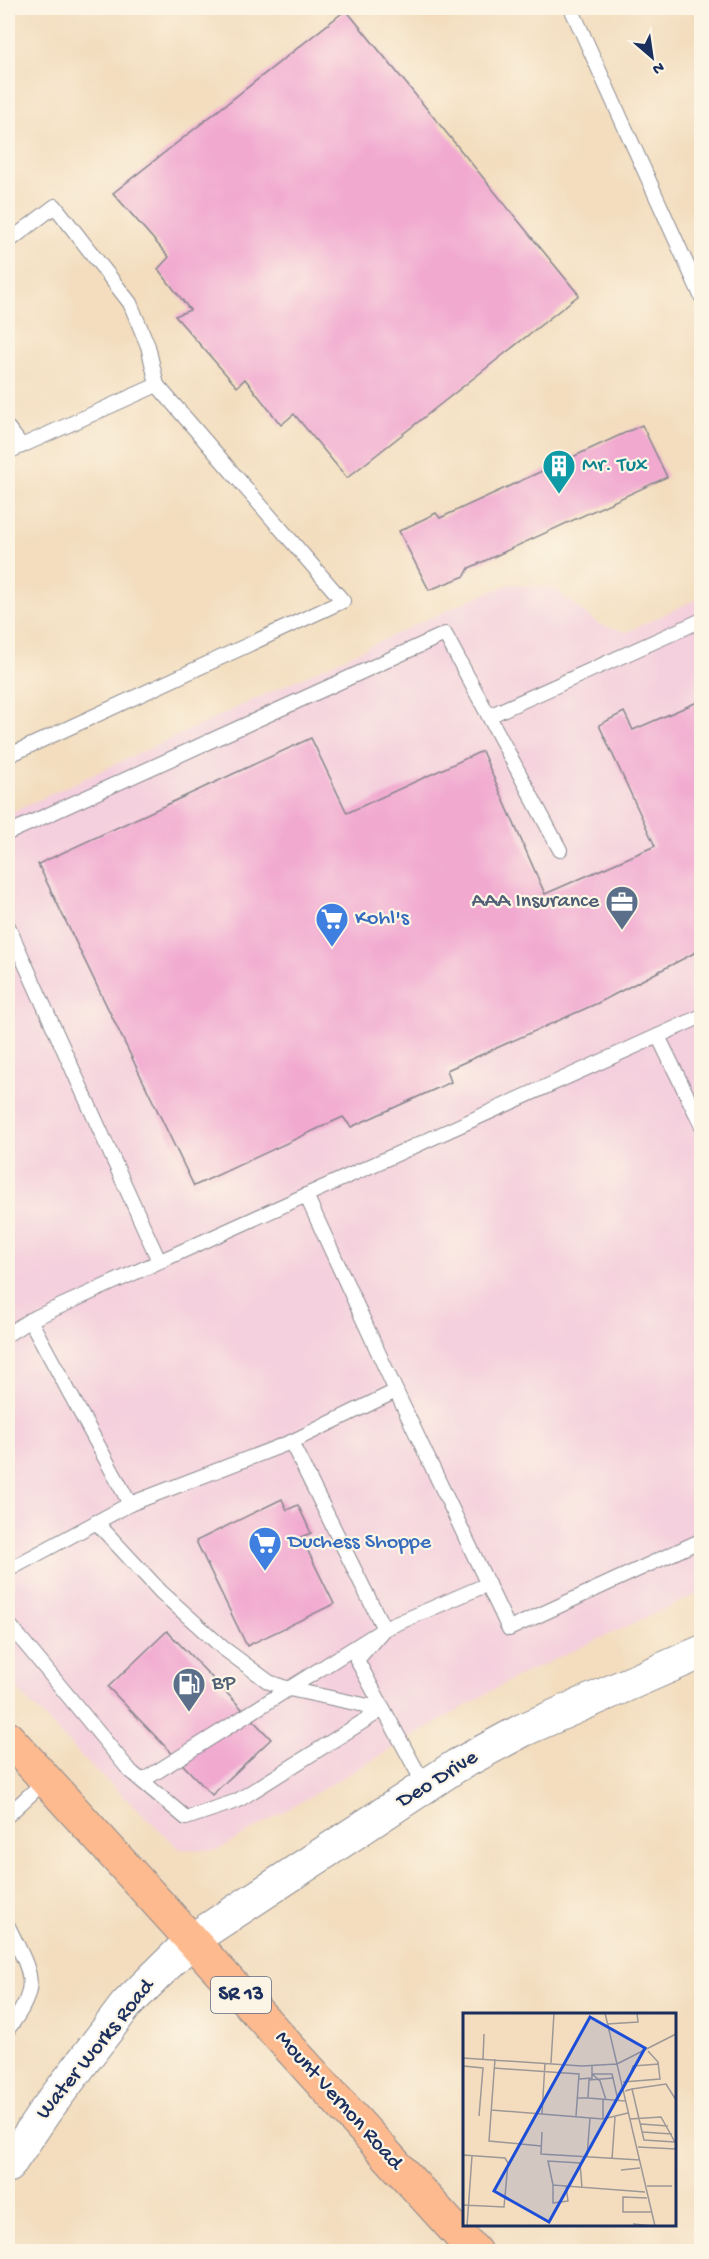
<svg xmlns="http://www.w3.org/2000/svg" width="709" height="2259" viewBox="0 0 709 2259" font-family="'Gochi Hand',sans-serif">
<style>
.built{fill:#f4cfdd}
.building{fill:#f1a9d0}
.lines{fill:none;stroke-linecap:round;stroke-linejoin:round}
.service-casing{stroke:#87868e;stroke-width:16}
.tertiary-casing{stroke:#87868e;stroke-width:35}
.trunk-casing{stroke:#87868e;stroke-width:35}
.service{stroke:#fff;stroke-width:14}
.tertiary{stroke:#fff;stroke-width:33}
.trunk{stroke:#fcba8e;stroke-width:33}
.labels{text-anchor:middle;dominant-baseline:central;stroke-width:4.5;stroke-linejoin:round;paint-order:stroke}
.shield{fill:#fcf5e5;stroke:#5e6a86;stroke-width:1.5}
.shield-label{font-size:21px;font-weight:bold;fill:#1b2f5e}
.culture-label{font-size:22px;fill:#0d838f;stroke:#fcf5e5;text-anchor:start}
.service-label{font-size:22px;fill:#4e5e75;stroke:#fcf5e5;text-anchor:end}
.shop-label{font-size:22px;fill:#366cbe;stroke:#fcf5e5;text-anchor:start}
.street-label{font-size:22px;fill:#1b2f5e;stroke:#fcf5e5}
.inset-road{fill:none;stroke:#9d9798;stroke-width:1.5}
.view{fill:#1d4ed8;fill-opacity:0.15;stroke:#1d4ed8;stroke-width:3}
.inset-edge{fill:none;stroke:#1b2f5e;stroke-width:3}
</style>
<rect width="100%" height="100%" fill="#fcf5e5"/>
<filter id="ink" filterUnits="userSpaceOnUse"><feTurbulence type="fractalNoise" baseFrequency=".0167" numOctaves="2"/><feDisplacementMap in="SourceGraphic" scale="12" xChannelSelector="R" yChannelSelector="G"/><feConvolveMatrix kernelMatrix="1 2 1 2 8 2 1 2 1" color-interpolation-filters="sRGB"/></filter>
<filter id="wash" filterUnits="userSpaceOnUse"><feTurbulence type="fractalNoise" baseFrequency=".008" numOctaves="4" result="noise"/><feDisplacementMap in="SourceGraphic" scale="24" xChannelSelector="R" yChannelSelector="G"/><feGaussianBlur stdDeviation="1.35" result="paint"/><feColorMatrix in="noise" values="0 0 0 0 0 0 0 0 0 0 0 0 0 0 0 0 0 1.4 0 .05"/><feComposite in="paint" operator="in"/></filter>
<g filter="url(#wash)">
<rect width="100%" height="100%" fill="#f3ddbe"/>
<path class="built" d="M 511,584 L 555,589 L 598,624 L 627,632 L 701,597 L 701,1592 L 512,1679 L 218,1850 L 180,1849 L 90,1765 L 8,1680 L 8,814 L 471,599 Z"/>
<g id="blocks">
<g class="building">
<path d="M 346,10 L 579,295 L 347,478 L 294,414 L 281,425 L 245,379 L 237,387 L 175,316 L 190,310 L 158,269 L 169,257 L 113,193 Z"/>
<path d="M 642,425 L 667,477 L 469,568 L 465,576 L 429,590 L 399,531 L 436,513 L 440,518 Z"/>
<path d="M 702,700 L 702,949 L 598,1003 L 447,1070 L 451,1082 L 351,1127 L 343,1117 L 194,1186 L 38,864 L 311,738 L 347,813 L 482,751 L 545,894 L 655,846 L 599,725 L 624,712 L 633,730 Z"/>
<path d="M 282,1499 L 287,1510 L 298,1505 L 311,1533 L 301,1537 L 334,1604 L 247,1646 L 196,1541 Z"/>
<path d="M 167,1631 L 271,1739 L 212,1795 L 108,1687 Z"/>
</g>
</g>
</g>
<g filter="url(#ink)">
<use href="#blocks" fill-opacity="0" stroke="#87868e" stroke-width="1.5"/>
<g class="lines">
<g class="service-casing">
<g id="service">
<path d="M 571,8 L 702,298"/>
<path d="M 8,242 L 55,206 L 130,303 L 148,346 L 157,385 L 8,452"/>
<path d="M 8,428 L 22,446"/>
<path d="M 489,716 L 702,620"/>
<path d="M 8,747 L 12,754 L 343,601 L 157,385"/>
<path d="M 8,833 L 445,634 L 560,850"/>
<path d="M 8,926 L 159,1261"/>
<path d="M 658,1036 L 702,1126"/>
<path d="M 306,1195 L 396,1391 L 509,1629 L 702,1540"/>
<path d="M 30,1320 L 130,1504"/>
<path d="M 8,1334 L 30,1320 L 702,1016"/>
<path d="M 96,1522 L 161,1592 L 223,1648 L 269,1682 L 289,1689 L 383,1709"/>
<path d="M 8,1570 L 130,1504 L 291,1442"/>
<path d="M 8,1623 L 130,1771 L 186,1818 L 237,1801 L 383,1709"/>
<path d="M 142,1781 L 384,1629 L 291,1442 L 396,1391"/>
<path d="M 425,1786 L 357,1660 L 384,1629 L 488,1584"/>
<path d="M 8,1815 L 46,1780"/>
<path d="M 8,1926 C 29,1971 44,1984 8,2029"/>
</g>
</g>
<g class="tertiary-casing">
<path id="tertiary" d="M 8,2166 L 46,2110 L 126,2005 L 192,1940 L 456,1766 L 523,1730 L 702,1652"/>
</g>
<g class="trunk-casing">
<path id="trunk" d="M 8,1738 L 475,2252"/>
</g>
<use href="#service" class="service"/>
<use href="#tertiary" class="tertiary"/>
<use href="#trunk" class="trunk"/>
</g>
</g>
<defs>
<g id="building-pin" transform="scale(1.725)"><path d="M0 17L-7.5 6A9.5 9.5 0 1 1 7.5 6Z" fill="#0f9aa8" stroke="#fcf5e5"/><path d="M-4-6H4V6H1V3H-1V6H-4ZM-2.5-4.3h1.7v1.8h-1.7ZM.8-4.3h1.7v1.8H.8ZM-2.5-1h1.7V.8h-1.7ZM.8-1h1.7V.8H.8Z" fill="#fff"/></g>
<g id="office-pin" transform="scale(1.725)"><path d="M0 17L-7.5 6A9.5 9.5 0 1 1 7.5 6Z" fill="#5c6f8a" stroke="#fcf5e5"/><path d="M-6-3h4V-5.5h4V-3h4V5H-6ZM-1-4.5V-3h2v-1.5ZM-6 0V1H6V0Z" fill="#fff"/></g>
<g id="supermarket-pin" transform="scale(1.725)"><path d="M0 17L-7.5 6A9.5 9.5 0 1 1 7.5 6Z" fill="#3f7fe0" stroke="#fcf5e5"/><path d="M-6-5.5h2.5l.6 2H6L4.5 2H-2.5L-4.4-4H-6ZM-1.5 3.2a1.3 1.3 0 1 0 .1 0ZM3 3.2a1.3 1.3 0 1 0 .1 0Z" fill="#fff"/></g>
<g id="fuel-pin" transform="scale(1.725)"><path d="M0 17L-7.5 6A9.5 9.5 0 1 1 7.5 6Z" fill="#5c6f8a" stroke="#fcf5e5"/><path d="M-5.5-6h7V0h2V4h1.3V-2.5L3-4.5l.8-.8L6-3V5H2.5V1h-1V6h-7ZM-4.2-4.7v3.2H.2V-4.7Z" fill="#fff"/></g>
</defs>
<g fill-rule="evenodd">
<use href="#building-pin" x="559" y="466"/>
<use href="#office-pin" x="622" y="902"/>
<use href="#supermarket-pin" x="332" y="919"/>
<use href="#supermarket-pin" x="265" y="1543"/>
<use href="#fuel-pin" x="189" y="1684"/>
</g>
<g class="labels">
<rect class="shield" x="211" y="1977" width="60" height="36" rx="4.5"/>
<g class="shield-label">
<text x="241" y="1995">SR 13</text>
</g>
<g class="culture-label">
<text x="582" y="466">Mr. Tux</text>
</g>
<g class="service-label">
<text x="599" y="902">AAA Insurance</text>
<text x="212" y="1684" text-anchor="start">BP</text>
</g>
<g class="shop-label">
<text x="355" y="919">Kohl's</text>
<text x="288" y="1543">Duchess Shoppe</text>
</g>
<g class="street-label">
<text transform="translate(438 1780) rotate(-32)">Deo Drive</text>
<text transform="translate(96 2050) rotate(-51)">Water Works Road</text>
<text transform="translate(338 2101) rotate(48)">Mount Vernon Road</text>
</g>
</g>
<g transform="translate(463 2013)">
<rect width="213" height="213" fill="#f3ddbe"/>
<path class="inset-road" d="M 142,0 L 192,213M 144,11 L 175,9 L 174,0M 0,45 L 119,53 L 154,51 L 213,21M 20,46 L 21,21M 32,46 L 26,128 L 78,133M 88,50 L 91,0M 0,53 L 20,55 L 16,103M 31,55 L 116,61 L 113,103M 129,61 L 149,61 L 155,87M 129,61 L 137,68 L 143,87M 167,63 L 170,53 L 196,51M 116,66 L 129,65 L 129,53M 160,69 L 197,66 L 195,49 L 185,38M 169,76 L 203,71 L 213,87M 162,78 L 169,76 L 181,127 L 212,129M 114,85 L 125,85 L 126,67 L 151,65M 125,85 L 162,88M 28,97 L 140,106 L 165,100M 79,101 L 82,50M 140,106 L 140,87M 167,106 L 198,104 L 213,131M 178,111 L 205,113M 79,119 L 78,141 L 177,147M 179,119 L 209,121M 175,134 L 213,136M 0,142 L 42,145 L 45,150 L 41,194 L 0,192M 124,144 L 127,105M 149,146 L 152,104M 158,157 L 177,155M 90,172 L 85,148 L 117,150 L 119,175M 103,173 L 105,188 L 90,190 L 90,172 L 182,179M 184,173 L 209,173M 184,185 L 160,184 L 160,199 L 188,199M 170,211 L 190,213M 4,213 L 9,143"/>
<path class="view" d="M 127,4 L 182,35 L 86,209 L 31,178 Z"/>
<rect width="213" height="213" class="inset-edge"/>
</g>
<rect width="709" height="2259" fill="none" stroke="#fcf5e5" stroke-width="30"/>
<g transform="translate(652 57) rotate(151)" stroke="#fcf5e5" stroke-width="4.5" paint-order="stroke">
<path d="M0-4.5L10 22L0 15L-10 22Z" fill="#1b2f5e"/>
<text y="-9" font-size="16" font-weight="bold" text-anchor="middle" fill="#1b2f5e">N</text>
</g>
</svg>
